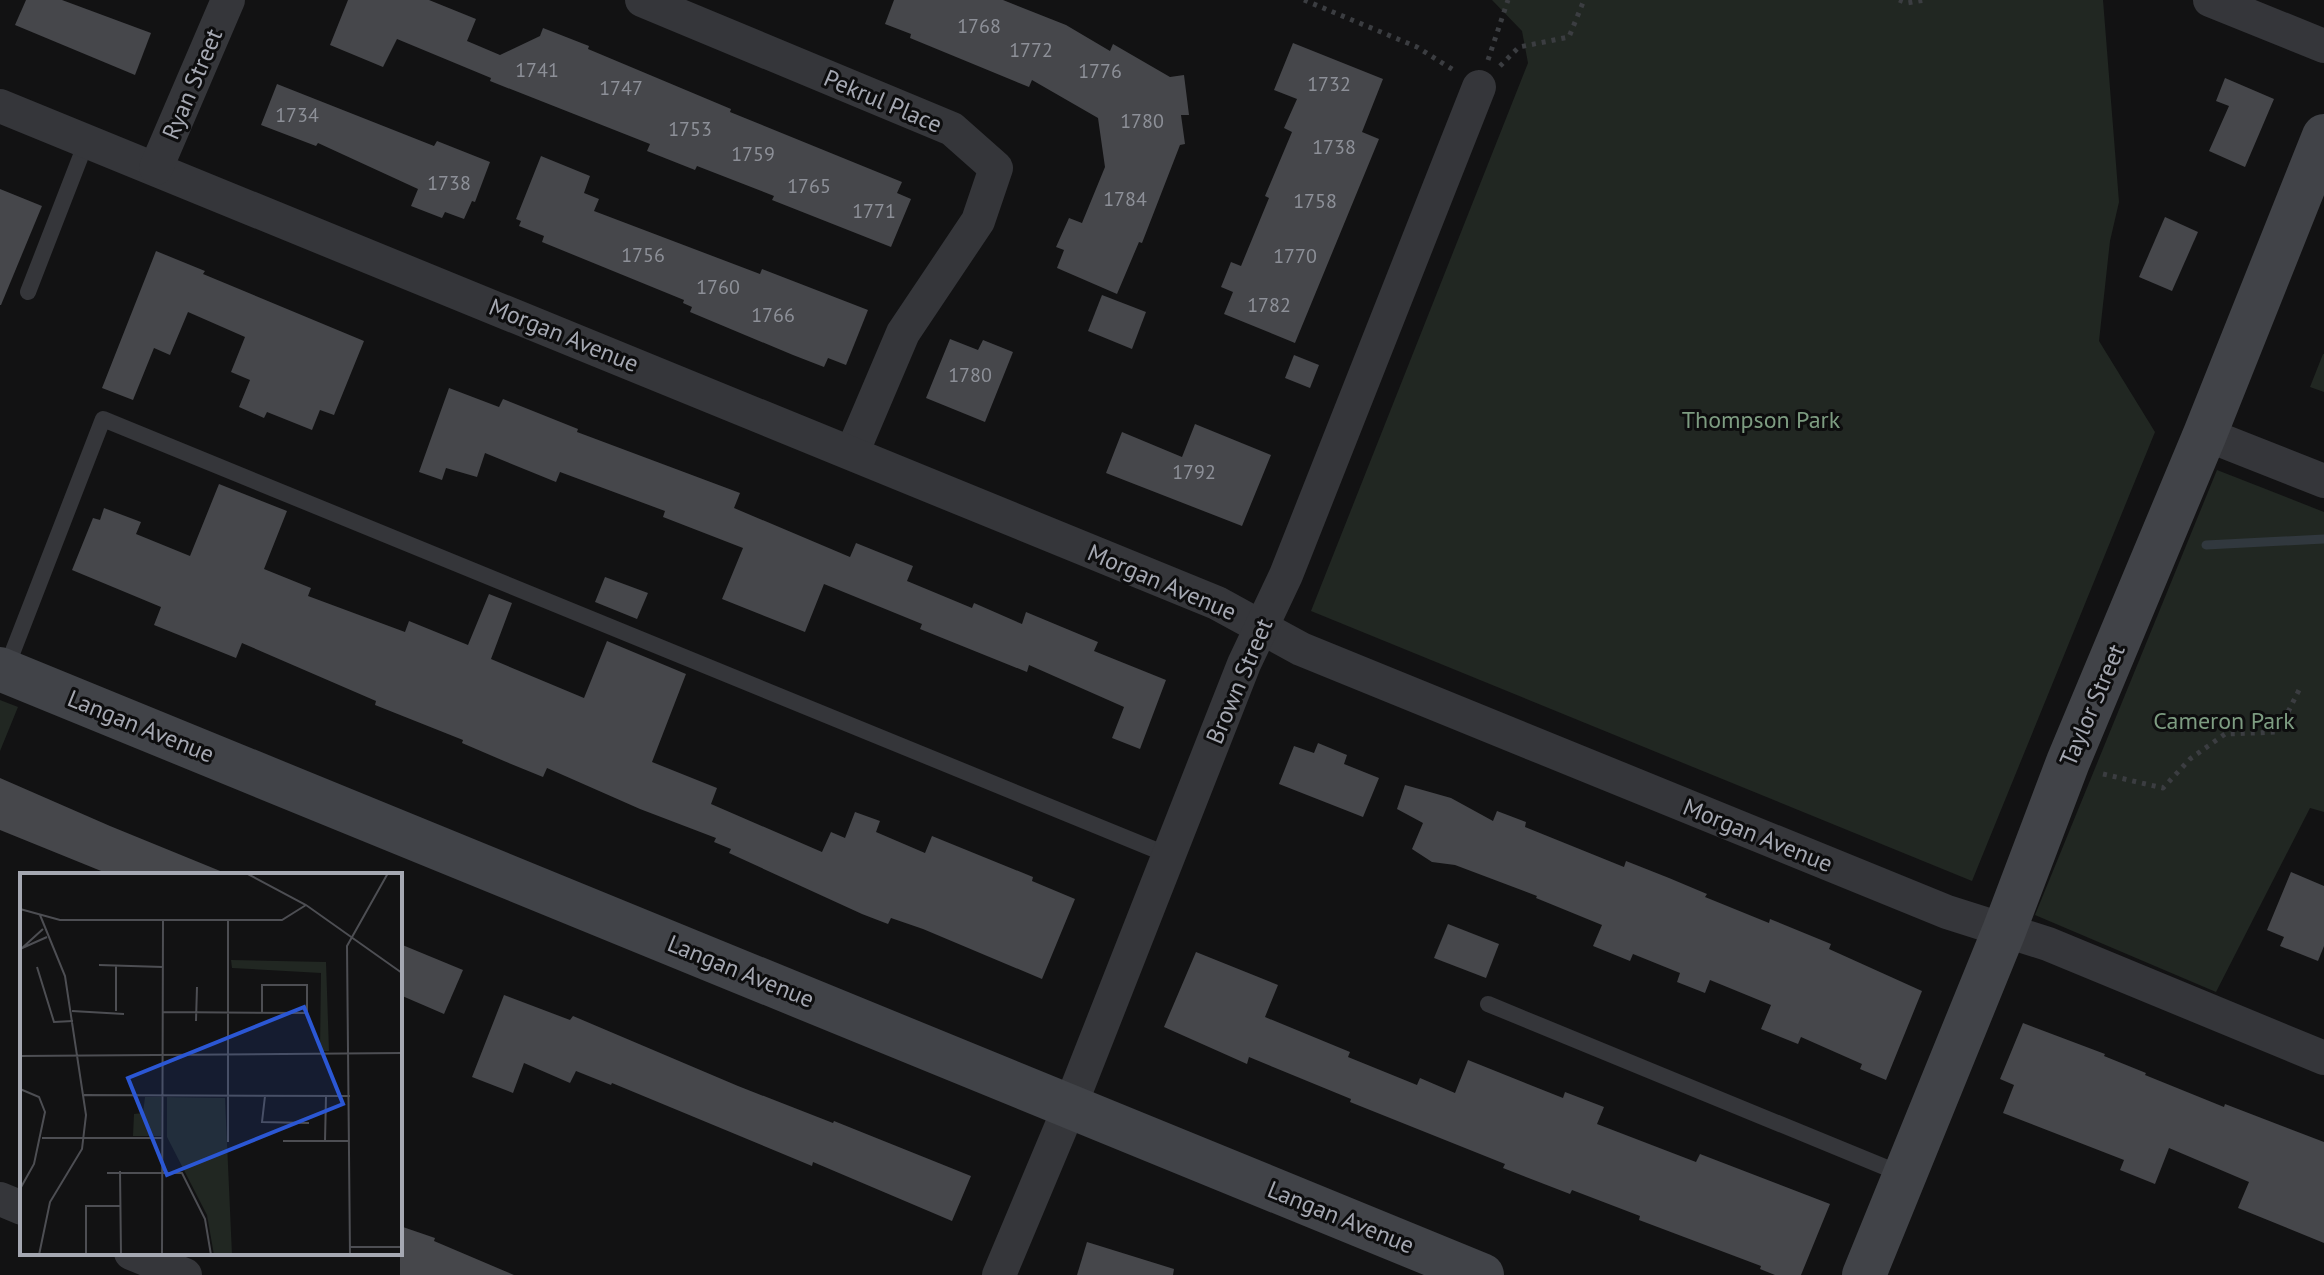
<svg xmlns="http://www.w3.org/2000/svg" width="2324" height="1275" viewBox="0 0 2324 1275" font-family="'PT Sans',sans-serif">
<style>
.green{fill:#212722}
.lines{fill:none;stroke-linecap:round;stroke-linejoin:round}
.stream{stroke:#31383e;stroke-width:9}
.building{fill:#46474b}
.path{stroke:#3b3d41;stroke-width:5;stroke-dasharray:4 6;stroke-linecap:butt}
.lane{stroke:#35363a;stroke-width:16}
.street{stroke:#35363a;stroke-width:34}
.secondary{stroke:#414348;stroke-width:44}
.labels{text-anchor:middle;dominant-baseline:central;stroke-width:6;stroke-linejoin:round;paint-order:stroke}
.number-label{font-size:20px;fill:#8d9098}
.street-label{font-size:24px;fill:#a5a8b2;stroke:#0d0d0e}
.park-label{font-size:24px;fill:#7d9c81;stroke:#0d0d0e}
.inset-road{fill:none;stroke:#4d4e53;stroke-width:2}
.view{fill:#2b57d4;fill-opacity:0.15;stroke:#2b57d4;stroke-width:4}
.inset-edge{fill:none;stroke:#a5a8b2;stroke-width:4}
</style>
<rect width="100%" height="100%" fill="#121213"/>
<g class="green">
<path d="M 1492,0 L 2103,0 L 2119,202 L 2110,241 L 2099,341 L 2155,432 L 1972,881 L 1311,611 L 1528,63 L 1522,31 Z"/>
<path d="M 2323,354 L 2324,354 L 2324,392 L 2310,387 Z"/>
<path d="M 2217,470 L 2324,512 L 2324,812 L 2310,808 L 2216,992 L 2035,915 Z"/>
<path d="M 0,700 L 18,707 L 0,751 Z"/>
</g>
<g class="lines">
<path class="stream" d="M 2206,545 L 2324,539"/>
</g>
<g class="building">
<path d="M 26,0 L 62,0 L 151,33 L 135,75 L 15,25 Z"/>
<path d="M 348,0 L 429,0 L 476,19 L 467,41 L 500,55 L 540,36 L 543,28 L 589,46 L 588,49 L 731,109 L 730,112 L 902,182 L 897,193 L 911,199 L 891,247 L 772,200 L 774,196 L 697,166 L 695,170 L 647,151 L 650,144 L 490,81 L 491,78 L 397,39 L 383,67 L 330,45 Z"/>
<path d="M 894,0 L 1003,0 L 1066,25 L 1110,51 L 1113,44 L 1170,77 L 1184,75 L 1189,115 L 1181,115 L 1185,144 L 1180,145 L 1142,243 L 1139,242 L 1117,294 L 1057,268 L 1064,250 L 1056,247 L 1069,218 L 1082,223 L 1105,167 L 1098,118 L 1032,80 L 1029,87 L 910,38 L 911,34 L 885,24 Z"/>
<path d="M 1293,43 L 1383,79 L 1362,132 L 1379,139 L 1295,343 L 1224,314 L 1233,292 L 1221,287 L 1231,262 L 1241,266 L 1269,198 L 1265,196 L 1292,132 L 1284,128 L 1297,99 L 1274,90 Z"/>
<path d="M 2225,78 L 2274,99 L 2245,167 L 2209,151 L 2229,106 L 2216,101 Z"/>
<path d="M 277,84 L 434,146 L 437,141 L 490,162 L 475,202 L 472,201 L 464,219 L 445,212 L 442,218 L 411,206 L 418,189 L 318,143 L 316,146 L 261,125 Z"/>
<path d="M 541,156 L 590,176 L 584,193 L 599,199 L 594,211 L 760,274 L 762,269 L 868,310 L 846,365 L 828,358 L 824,367 L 793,355 L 690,312 L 692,307 L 683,303 L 684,300 L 542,242 L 544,236 L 519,226 L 521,221 L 516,219 Z"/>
<path d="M 0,189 L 42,206 L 1,305 L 0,305 Z"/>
<path d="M 2165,217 L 2198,232 L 2172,291 L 2139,277 Z"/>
<path d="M 156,251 L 205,271 L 203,274 L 364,341 L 334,415 L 320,410 L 312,430 L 267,412 L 264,418 L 239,407 L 250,380 L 231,372 L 245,337 L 188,312 L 170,355 L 154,348 L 133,400 L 102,388 Z"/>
<path d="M 1102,295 L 1146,312 L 1132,349 L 1088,331 Z"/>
<path d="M 950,339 L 978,350 L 983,340 L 1013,352 L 985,422 L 926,398 Z"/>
<path d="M 1294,355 L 1319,365 L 1310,388 L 1285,378 Z"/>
<path d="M 449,388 L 499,407 L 503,399 L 578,429 L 577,432 L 740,493 L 734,508 L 850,557 L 856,543 L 913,566 L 907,581 L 972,608 L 974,603 L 1022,624 L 1026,612 L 1098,642 L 1094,651 L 1166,680 L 1140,749 L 1112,738 L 1124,707 L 1029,665 L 1027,672 L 920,629 L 922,624 L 824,584 L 805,632 L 722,599 L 743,548 L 663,517 L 665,511 L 560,472 L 556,482 L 485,453 L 477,477 L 446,468 L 442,480 L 419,472 Z"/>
<path d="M 1195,424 L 1271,455 L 1242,526 L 1106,473 L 1122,432 L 1182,457 Z"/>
<path d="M 219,484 L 287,511 L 264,569 L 311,588 L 308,596 L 405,632 L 409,621 L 468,645 L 489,594 L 512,603 L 491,659 L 584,698 L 607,641 L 686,674 L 652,762 L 717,788 L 711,804 L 822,852 L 831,832 L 845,838 L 855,812 L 880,821 L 876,832 L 925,853 L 932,836 L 1033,877 L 1032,881 L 1075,899 L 1042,979 L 923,929 L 891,918 L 888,924 L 862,914 L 729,853 L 731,849 L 714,842 L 716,838 L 640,809 L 547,768 L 543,777 L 504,761 L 462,743 L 463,740 L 375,705 L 376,701 L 242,643 L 236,658 L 154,625 L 161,607 L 72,570 L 93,518 L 100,520 L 104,508 L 141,522 L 136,534 L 190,556 Z"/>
<path d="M 605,577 L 648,593 L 637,619 L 595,602 Z"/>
<path d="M 1318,743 L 1347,755 L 1344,764 L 1379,778 L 1363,817 L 1279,784 L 1294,746 L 1314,753 Z"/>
<path d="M 0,778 L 110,826 L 230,875 L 111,875 L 0,830 Z"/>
<path d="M 1405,785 L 1451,798 L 1493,821 L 1497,811 L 1526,822 L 1525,827 L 1624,867 L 1626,861 L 1669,878 L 1707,894 L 1705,897 L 1769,923 L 1770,919 L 1831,944 L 1829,949 L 1922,991 L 1886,1080 L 1860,1069 L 1862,1064 L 1801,1037 L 1798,1044 L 1761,1029 L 1771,1005 L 1710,980 L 1705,993 L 1677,982 L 1680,973 L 1633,954 L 1630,961 L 1593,946 L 1602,925 L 1536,898 L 1537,896 L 1455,865 L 1432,862 L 1412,849 L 1423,823 L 1397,809 Z"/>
<path d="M 2291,872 L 2324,886 L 2324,946 L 2318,961 L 2280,946 L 2284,937 L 2267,930 Z"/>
<path d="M 1448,924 L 1499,944 L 1486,978 L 1434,958 Z"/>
<path d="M 400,944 L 463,970 L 444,1014 L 400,995 Z"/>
<path d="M 1196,952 L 1278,985 L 1265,1017 L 1350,1052 L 1348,1057 L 1417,1085 L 1420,1078 L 1455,1093 L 1468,1060 L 1563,1098 L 1565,1092 L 1604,1107 L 1597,1124 L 1696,1162 L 1700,1154 L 1830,1204 L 1801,1275 L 1775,1275 L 1760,1269 L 1761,1266 L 1639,1220 L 1640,1216 L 1572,1190 L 1570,1194 L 1503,1168 L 1505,1164 L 1350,1102 L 1351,1099 L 1249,1057 L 1247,1064 L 1164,1027 Z"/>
<path d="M 504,995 L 570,1020 L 573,1016 L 738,1086 L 833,1123 L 834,1121 L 971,1176 L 952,1221 L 813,1162 L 812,1166 L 612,1083 L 611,1085 L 576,1071 L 570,1083 L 524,1063 L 513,1093 L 472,1077 Z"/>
<path d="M 2023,1023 L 2105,1054 L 2104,1056 L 2146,1073 L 2145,1075 L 2224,1107 L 2225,1104 L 2324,1142 L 2324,1243 L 2238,1208 L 2249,1182 L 2169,1148 L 2155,1184 L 2120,1170 L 2124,1160 L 2003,1113 L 2014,1085 L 2000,1079 Z"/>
<path d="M 400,1226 L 435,1238 L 434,1241 L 514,1275 L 400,1275 Z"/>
<path d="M 1087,1242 L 1174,1269 L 1173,1275 L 1077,1275 Z"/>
</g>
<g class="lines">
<g class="path">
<path d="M 1304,0 L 1417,47 L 1455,71"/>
<path d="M 1899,0 L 1907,3 L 1925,0"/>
<path d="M 1488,60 L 1508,0"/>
<path d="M 1500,66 L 1519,47 L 1569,37 L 1584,0"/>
<path d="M 2103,774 L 2163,788 L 2190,759 L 2225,734 L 2278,732 L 2300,688"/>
</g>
<g class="lane">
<path d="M 28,292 L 87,140"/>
<path d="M 6,669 L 103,419 L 1168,855"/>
<path d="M 1488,1004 L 1904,1175"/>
</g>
<g class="street">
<path d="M 642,0 L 952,129 L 996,168 L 978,221 L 903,333 L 852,453"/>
<path d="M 2210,0 L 2324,46"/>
<path d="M 0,106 L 1217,603 L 1301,649 L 1947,912 L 2048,944 L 2324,1058"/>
<path d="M 156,168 L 228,0"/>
<path d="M 2205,434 L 2324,481"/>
<path d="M 0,1199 L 22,1208"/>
<path d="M 131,1253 L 185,1275"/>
<path d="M 999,1275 L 1070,1106 L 1244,664 L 1286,575 L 1479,87"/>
</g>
<g class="secondary">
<path d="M 0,669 L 1482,1275"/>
<path d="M 1864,1275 L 2004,931 L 2068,762 L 2205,434 L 2324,136"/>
</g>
</g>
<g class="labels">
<g class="number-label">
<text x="979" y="26">1768</text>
<text x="1031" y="50">1772</text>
<text x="537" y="70">1741</text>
<text x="1100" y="71">1776</text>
<text x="1329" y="84">1732</text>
<text x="621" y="88">1747</text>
<text x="297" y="115">1734</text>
<text x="1142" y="121">1780</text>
<text x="690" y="129">1753</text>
<text x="1334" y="147">1738</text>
<text x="753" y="154">1759</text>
<text x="449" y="183">1738</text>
<text x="809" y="186">1765</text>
<text x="1125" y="199">1784</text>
<text x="1315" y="201">1758</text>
<text x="874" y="211">1771</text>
<text x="643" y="255">1756</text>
<text x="1295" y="256">1770</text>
<text x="718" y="287">1760</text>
<text x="1269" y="305">1782</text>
<text x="773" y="315">1766</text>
<text x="970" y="375">1780</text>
<text x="1194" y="472">1792</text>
</g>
<g class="street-label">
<text transform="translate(192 84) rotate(-67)">Ryan Street</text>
<text transform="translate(883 101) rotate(23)">Pekrul Place</text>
<text transform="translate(564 335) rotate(22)">Morgan Avenue</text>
<text transform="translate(1162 582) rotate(23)">Morgan Avenue</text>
<text transform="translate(1239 681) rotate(-67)">Brown Street</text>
<text transform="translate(2092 705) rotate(-67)">Taylor Street</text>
<text transform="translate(141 726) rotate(22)">Langan Avenue</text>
<text transform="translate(1758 835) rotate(22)">Morgan Avenue</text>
<text transform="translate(741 971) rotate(22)">Langan Avenue</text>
<text transform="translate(1341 1217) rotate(22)">Langan Avenue</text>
</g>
<g class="park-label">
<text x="1761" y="419">Thompson Park</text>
<text x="2224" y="720">Cameron Park</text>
</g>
</g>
<g transform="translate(20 873)">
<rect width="382" height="382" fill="#121213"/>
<path d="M 211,87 L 306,89 L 309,178 L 300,178 L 301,100 L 212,95 ZM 125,224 L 141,224 L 141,263 L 113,263 L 114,241 L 123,240 ZM 147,224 L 205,225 L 212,382 L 194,382 L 187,342 L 147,264 Z" fill="#212722"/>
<path class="inset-road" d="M 226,0 L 286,32 L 382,100M 0,36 L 40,47 L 262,47 L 286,32M 208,47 L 208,269M 0,76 L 27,64M 1,76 L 23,56M 79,92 L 143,94M 17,94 L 34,149 L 53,148M 52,138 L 104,141M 96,138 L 96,93M 143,139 L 287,140 L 287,112 L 242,112 L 242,140M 176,148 L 177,114M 0,183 L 382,180M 0,216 L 19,224 L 25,239 L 14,291 L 0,316M 64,222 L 330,223M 245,223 L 242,249 L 289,250M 22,265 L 143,265M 263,268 L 329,268M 305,268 L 306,223M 100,298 L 101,382M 87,300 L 162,300 L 185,346 L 191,382M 330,374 L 382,374M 19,382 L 30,329 L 62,276 L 66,242 L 45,103 L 20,42M 66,382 L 66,333 L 101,333M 142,382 L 143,47M 330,382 L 327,73 L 368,0"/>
<path class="view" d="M 284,134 L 323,231 L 147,302 L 108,205 Z"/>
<rect width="382" height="382" class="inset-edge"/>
</g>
</svg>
